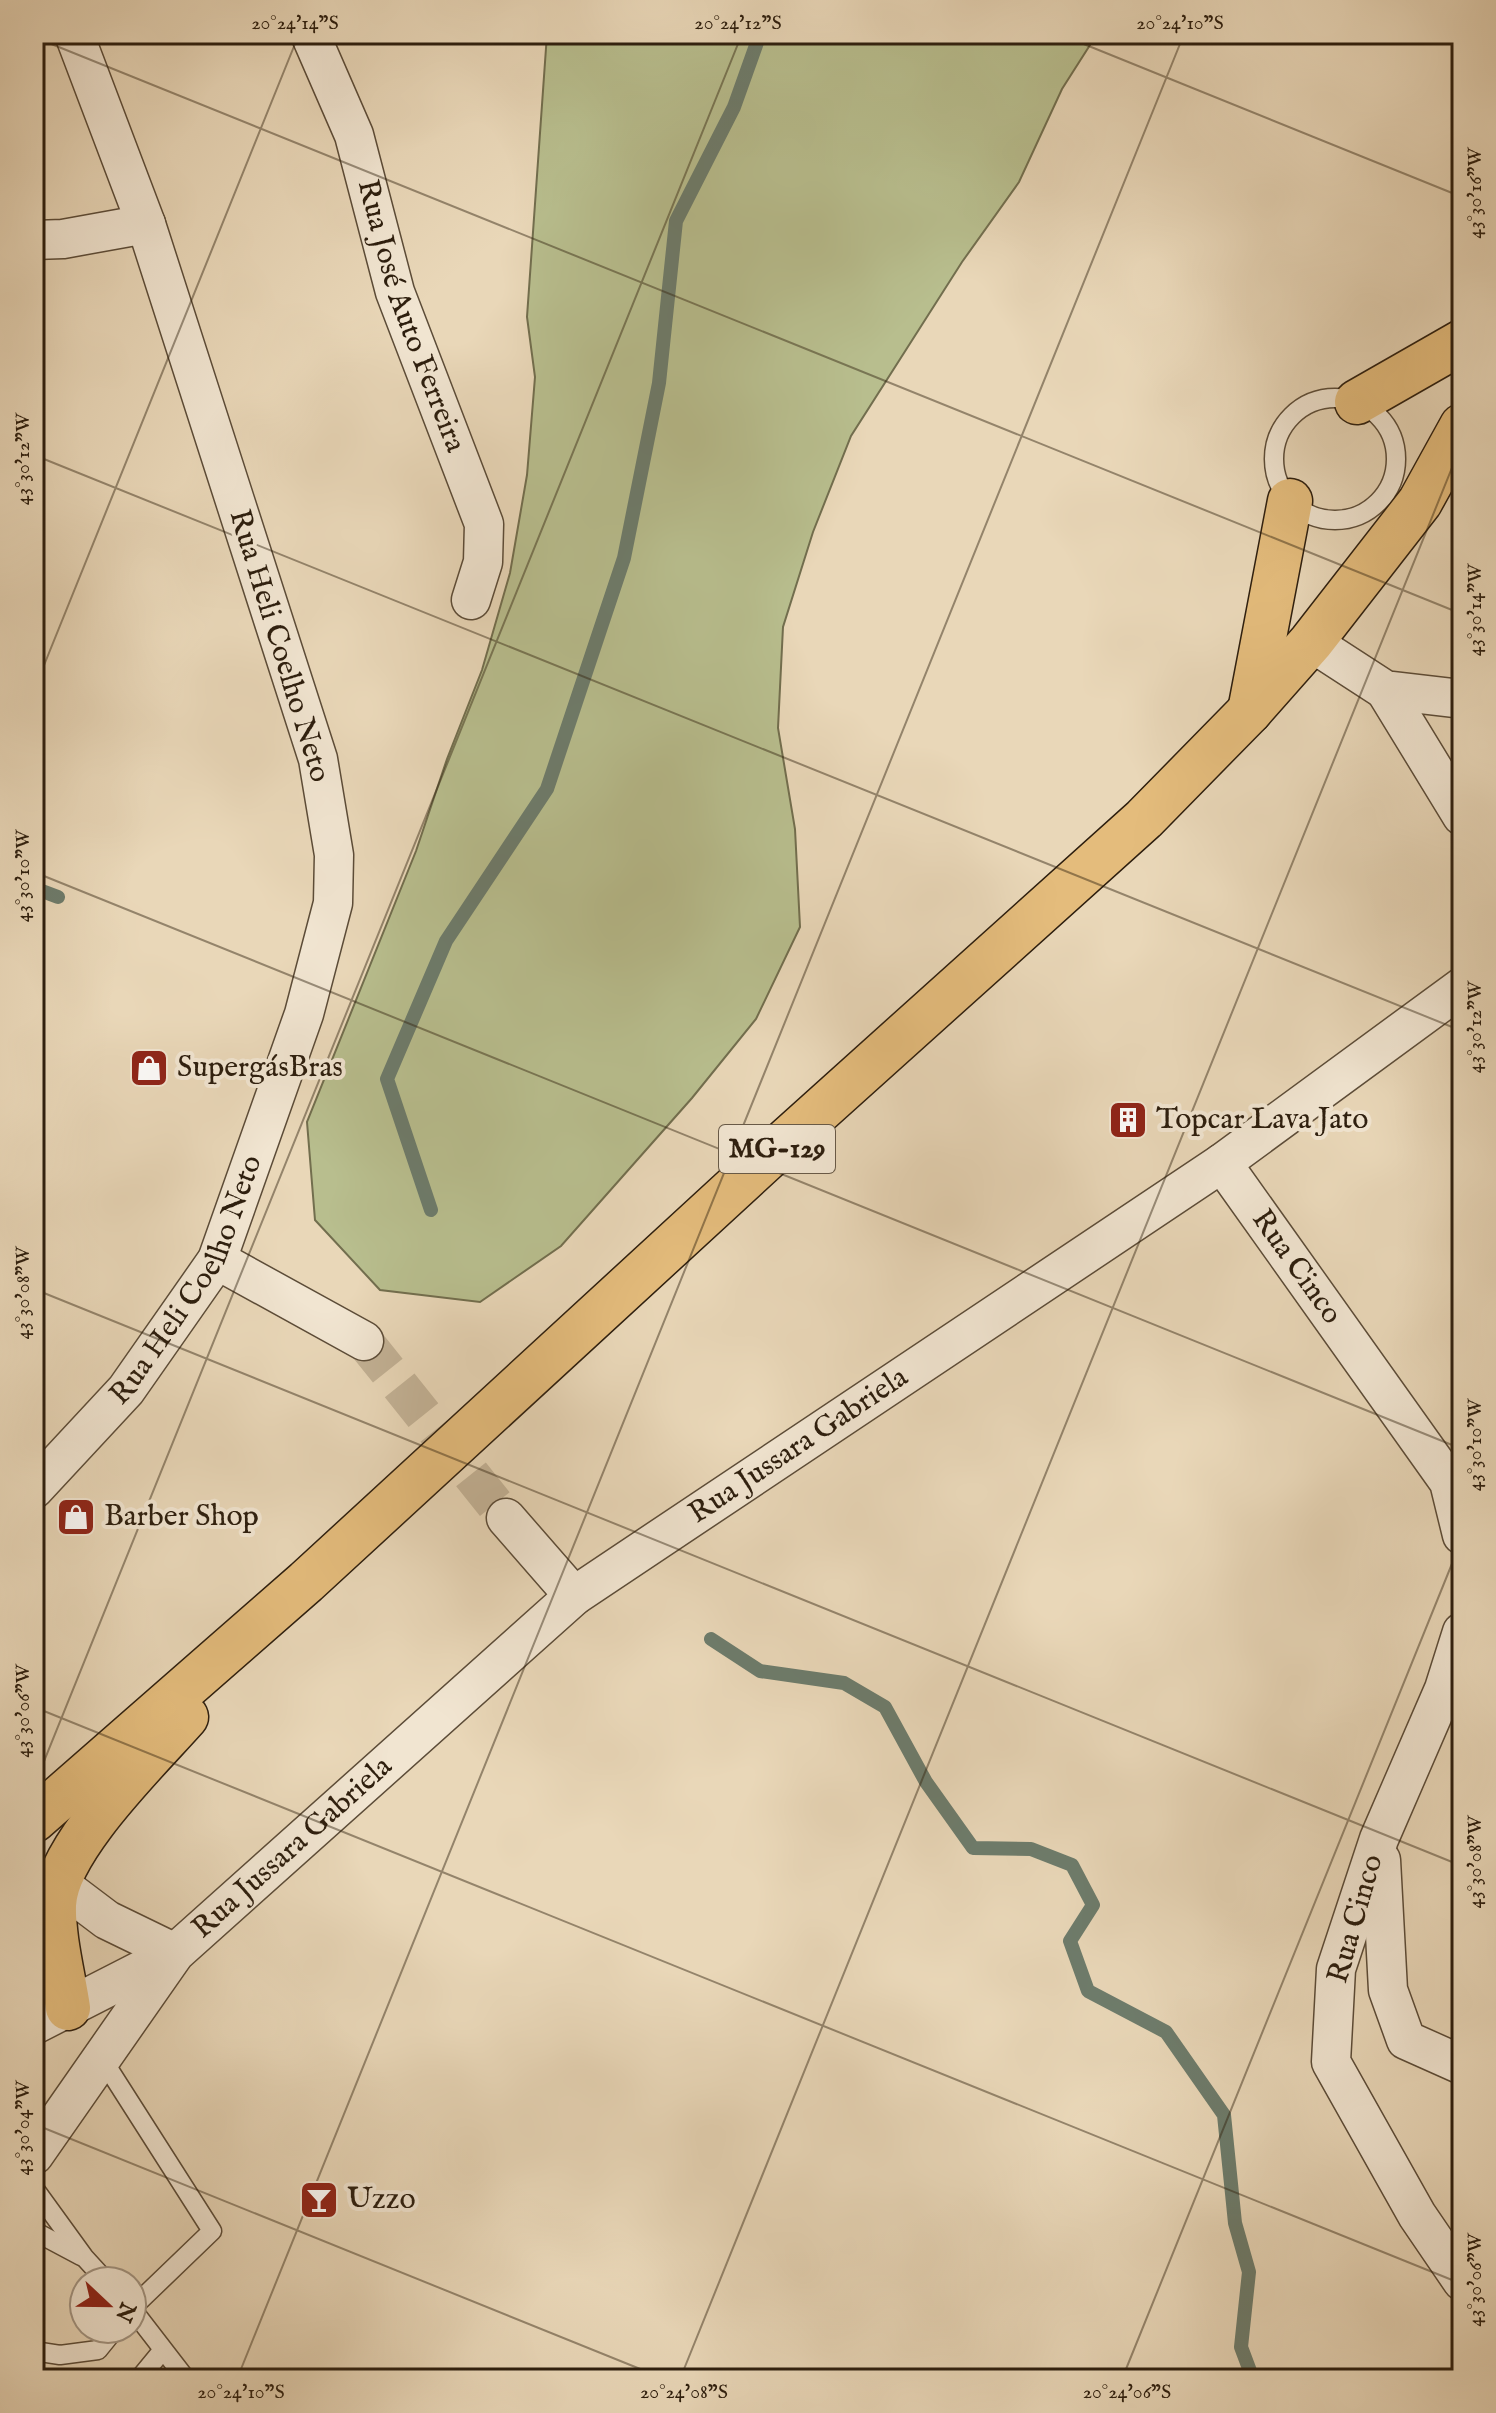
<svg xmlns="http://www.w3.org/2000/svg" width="1496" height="2413" viewBox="0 0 1496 2413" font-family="'IM FELL English',serif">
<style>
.green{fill:#b8be8e;stroke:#726e4e;stroke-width:2}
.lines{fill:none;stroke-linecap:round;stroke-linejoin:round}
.stream{stroke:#6d7c6c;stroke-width:14}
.street-tunnel{stroke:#c3b296;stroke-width:38;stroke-dasharray:38 19;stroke-linecap:butt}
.lane-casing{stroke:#5c4c38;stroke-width:21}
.street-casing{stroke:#5c4c38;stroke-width:41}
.primary-casing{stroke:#2d1e0e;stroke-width:47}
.lane{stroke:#f1e5d1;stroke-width:18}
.street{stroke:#f1e5d1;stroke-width:38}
.primary{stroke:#e4bc7c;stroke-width:44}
.ticks{fill:none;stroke:#2d1e0e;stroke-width:2;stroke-opacity:0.45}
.labels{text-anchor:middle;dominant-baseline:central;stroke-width:8;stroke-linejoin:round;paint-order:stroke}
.shield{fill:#f1e5d1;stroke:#685a48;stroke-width:2}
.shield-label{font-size:28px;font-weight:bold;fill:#2d1e0e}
.street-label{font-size:30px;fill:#2d1e0e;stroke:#f1e5d1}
.poi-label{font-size:30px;fill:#2d1e0e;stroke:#f1e5d1;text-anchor:start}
.neatline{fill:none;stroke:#2d1e0e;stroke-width:3}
.ticks-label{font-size:20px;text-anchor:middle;fill:#2d1e0e}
</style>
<rect width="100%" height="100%" fill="#e9d7b8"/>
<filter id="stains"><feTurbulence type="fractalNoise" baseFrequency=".0025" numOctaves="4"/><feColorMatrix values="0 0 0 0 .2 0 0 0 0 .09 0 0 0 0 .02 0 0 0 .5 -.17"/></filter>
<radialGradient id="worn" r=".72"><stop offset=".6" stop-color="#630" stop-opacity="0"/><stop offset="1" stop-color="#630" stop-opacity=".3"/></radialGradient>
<path class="green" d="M 547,34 L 1097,34 L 1062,89 L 1019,182 L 962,262 L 851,436 L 813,532 L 783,627 L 778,728 L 795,829 L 800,927 L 756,1019 L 692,1098 L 561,1246 L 480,1302 L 380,1290 L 315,1220 L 307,1122 L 416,851 L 447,759 L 482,670 L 510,573 L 527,475 L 535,377 L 527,317 Z"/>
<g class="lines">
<g class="stream">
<path d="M 34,888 L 58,897"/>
<path d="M 431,1210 L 387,1079 L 446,941 L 547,789 L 624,558 L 659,383 L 676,221 L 734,107 L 760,34"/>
<path d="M 711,1639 L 760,1671 L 844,1683 L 885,1707 L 926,1782 L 973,1848 L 1031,1849 L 1072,1865 L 1093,1905 L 1070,1941 L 1088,1991 L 1166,2032 L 1224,2115 L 1235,2223 L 1249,2272 L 1241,2347 L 1253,2379"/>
</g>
<path class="street-tunnel" d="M 364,1341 L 506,1518"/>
<g class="lane-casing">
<g id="lane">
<circle cx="1335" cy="459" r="61"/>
<path d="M 101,2057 L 212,2231 L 132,2308"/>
<path d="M 34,2188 L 84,2257 L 106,2281"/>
<path d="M 34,2231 L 81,2256"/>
<path d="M 132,2309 L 186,2379"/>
<path d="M 34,2351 L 60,2355 L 98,2350 L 115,2329"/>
<path d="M 139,2379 L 162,2351"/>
</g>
</g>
<g class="street-casing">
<g id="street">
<path id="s1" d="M 310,34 L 354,135 L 395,292 L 484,524 L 483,562 L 471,600"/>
<path d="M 34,240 L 63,239 L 146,224"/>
<path d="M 1311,642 L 1385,690 L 1462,699"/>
<path d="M 1385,690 L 1462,816"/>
<path id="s2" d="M 1222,1163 L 1449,1482 L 1462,1535"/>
<path d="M 217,1260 L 364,1341"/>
<path id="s3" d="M 34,1489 L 126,1390 L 217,1260 L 304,1014 L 333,903 L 334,855 L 318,759 L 146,224 L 74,34"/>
<path d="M 506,1518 L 574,1596"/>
<path d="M 1462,1632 L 1444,1689 L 1379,1839 L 1336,1969 L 1331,2062 L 1417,2215 L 1462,2281"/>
<path d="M 1381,1860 L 1388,1990 L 1406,2040 L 1462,2065"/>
<path d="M 58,1883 L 107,1920 L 175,1953"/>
<path d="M 34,2025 L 169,1956"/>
<path id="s4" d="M 34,2155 L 175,1953 L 574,1596 L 1222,1163 L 1462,987"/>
</g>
</g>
<g class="primary-casing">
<g id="primary">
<path d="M 1357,402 L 1462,342"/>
<path d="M 1250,711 L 1290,501"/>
<path d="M 34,1820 L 306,1582 L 767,1158 L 1144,819 L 1250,711 L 1311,642 L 1420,502 L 1462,426"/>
<path d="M 68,2008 C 63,1975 53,1938 54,1905 C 56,1848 149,1759 186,1717"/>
</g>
</g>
<use href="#lane" class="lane"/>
<use href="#street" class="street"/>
<use href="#primary" class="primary"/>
</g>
<path class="ticks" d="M 1059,34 L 1462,197M 34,37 L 1462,614M 34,455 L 1462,1031M 34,690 L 299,34M 34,872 L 1462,1449M 34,1289 L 1462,1866M 34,1707 L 1462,2284M 34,1786 L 742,34M 34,2124 L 665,2379M 237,2379 L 1184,34M 680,2379 L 1462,443M 1122,2379 L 1462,1539"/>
<defs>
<g id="shop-square" transform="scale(2)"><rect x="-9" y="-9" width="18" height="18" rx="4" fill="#8f2418" stroke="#f1e5d1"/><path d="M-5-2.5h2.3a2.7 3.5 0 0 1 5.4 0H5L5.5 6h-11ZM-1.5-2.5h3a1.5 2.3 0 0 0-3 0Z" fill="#fff"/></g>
<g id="building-square" transform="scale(2)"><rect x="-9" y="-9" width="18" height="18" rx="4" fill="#8f2418" stroke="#f1e5d1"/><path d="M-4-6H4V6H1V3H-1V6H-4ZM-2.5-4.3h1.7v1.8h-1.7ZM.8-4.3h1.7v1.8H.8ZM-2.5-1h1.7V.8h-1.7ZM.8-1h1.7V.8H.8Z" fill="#fff"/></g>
<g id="bar-square" transform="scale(2)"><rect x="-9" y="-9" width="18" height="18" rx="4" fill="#8f2418" stroke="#f1e5d1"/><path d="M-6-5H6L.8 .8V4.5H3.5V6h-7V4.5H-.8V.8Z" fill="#fff"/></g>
</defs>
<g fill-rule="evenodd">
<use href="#shop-square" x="149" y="1068"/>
<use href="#building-square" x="1128" y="1120"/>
<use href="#shop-square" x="76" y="1517"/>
<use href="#bar-square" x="319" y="2200"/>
</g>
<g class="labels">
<rect class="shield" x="719" y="1125" width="116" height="48" rx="6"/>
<g class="shield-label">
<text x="777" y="1149">MG-129</text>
</g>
<g class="street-label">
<text stroke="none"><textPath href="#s1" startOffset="300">Rua José Auto Ferreira</textPath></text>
<text transform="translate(279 646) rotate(73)">Rua Heli Coelho Neto</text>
<text stroke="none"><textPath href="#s2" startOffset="128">Rua Cinco</textPath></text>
<text stroke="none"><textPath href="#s3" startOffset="262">Rua Heli Coelho Neto</textPath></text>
<text stroke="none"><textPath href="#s4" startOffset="1052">Rua Jussara Gabriela</textPath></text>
<text stroke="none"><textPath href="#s4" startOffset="404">Rua Jussara Gabriela</textPath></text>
<text transform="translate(1356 1919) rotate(-74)">Rua Cinco</text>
</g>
<g class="poi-label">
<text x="177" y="1068">SupergásBras</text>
<text x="1156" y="1120">Topcar Lava Jato</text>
<text x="104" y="1517">Barber Shop</text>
<text x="347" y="2200">Uzzo</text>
</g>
</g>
<rect width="1496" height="2413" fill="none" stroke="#e9d7b8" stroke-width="88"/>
<g transform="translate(108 2305) rotate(112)"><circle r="38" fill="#f1e5d1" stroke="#a39583" stroke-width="2"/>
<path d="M0-6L14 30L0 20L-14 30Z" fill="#8f2418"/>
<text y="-12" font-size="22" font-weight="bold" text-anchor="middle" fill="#2d1e0e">N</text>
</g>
<rect x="44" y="44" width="1408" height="2325" class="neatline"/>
<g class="ticks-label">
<text x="295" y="29">20°24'14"S</text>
<text x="738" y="29">20°24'12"S</text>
<text x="1180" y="29">20°24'10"S</text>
<text transform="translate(1474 193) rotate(-90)" y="7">43°30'16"W</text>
<text transform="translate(22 459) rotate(-90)" y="7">43°30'12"W</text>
<text transform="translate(1474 610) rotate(-90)" y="7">43°30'14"W</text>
<text transform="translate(22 876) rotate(-90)" y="7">43°30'10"W</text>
<text transform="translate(1474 1027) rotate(-90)" y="7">43°30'12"W</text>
<text transform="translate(22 1293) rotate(-90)" y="7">43°30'08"W</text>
<text transform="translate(1474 1445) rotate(-90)" y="7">43°30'10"W</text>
<text transform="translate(22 1711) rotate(-90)" y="7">43°30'06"W</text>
<text transform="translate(1474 1862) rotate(-90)" y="7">43°30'08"W</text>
<text transform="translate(22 2128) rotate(-90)" y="7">43°30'04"W</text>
<text transform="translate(1474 2280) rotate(-90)" y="7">43°30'06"W</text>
<text x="241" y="2398">20°24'10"S</text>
<text x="684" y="2398">20°24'08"S</text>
<text x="1127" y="2398">20°24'06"S</text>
</g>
<rect width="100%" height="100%" filter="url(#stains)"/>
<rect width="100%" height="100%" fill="url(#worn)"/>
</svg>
